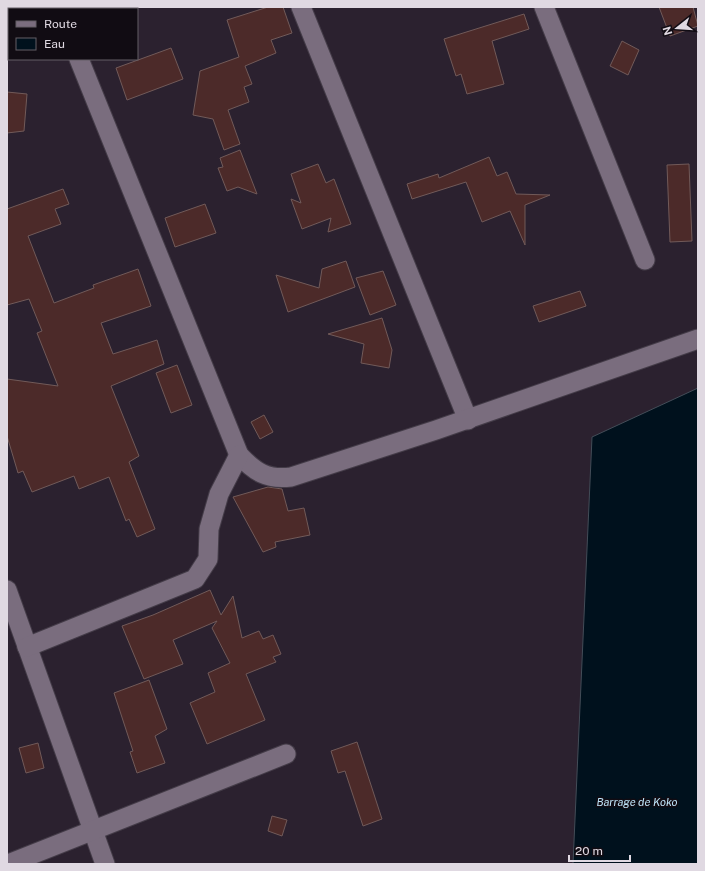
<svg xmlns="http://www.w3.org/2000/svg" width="705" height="871" viewBox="0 0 705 871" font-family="'Public Sans',sans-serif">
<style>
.water{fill:#00111d;stroke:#434d58}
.building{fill:#4c2a29;stroke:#715a59}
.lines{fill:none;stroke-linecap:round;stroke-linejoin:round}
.street-casing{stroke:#443c48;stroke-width:21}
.street{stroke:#7a6d7e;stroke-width:19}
.labels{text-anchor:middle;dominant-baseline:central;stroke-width:3;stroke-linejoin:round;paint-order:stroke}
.water-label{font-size:11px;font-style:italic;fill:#bfe5fa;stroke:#110c13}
</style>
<rect width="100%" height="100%" fill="#2b212f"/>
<path class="water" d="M 698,388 L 698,864 L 573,864 L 592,437 Z"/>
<g class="building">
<path d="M 268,7 L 283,7 L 292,33 L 271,40 L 276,53 L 245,66 L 252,84 L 244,87 L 249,102 L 228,110 L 240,144 L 224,150 L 213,119 L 193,115 L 200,71 L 239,57 L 227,20 Z"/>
<path d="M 659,7 L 693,7 L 698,26 L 670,36 Z"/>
<path d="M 524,14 L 529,29 L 492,41 L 504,84 L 467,94 L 461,74 L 456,76 L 444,39 Z"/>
<path d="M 622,41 L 639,50 L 628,75 L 610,66 Z"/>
<path d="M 171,48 L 183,79 L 127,100 L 116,68 Z"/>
<path d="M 7,92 L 27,94 L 24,131 L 7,133 Z"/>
<path d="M 240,150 L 257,194 L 238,187 L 227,191 L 218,168 L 223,167 L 220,158 Z"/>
<path d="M 489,157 L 497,176 L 507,172 L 516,194 L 550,195 L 525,205 L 525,245 L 510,211 L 482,222 L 466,182 L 412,199 L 407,184 L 438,174 L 439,178 Z"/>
<path d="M 318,164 L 326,183 L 334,179 L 351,224 L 328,232 L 331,218 L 302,229 L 291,199 L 301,203 L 291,174 Z"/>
<path d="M 689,164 L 692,241 L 670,242 L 667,165 Z"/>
<path d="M 63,189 L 69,204 L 55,209 L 61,224 L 28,236 L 54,303 L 94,288 L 93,285 L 138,269 L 151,306 L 101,323 L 113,354 L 157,340 L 164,364 L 111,386 L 139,456 L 129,462 L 155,529 L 137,537 L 129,519 L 126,521 L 109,477 L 79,489 L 74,476 L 32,492 L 23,471 L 18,473 L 7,436 L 7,379 L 58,386 L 37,333 L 42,331 L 29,299 L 7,305 L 7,209 Z"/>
<path d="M 205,204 L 216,233 L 175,247 L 165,218 Z"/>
<path d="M 346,261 L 355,287 L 288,312 L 276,275 L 319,288 L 322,269 Z"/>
<path d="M 383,271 L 396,305 L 370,315 L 356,278 Z"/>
<path d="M 580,291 L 586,306 L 539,322 L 533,306 Z"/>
<path d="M 382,318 L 392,350 L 389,368 L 361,363 L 364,344 L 328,334 Z"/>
<path d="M 177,365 L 192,405 L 171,413 L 156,373 Z"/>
<path d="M 264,415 L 273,432 L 260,439 L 251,422 Z"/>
<path d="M 268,487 L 282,489 L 288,511 L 304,508 L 310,535 L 275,542 L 276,547 L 263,552 L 233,497 Z"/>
<path d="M 210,590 L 221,615 L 233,596 L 242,638 L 259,631 L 263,639 L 273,635 L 281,654 L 273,657 L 276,662 L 246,674 L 265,720 L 207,744 L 190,703 L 215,692 L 208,673 L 230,663 L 212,628 L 217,621 L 173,640 L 183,664 L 144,679 L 122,626 L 153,615 Z"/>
<path d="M 149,680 L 167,729 L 155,736 L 165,763 L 137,773 L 130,752 L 133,751 L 114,693 Z"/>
<path d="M 357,742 L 382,819 L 363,826 L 345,771 L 338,773 L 331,751 Z"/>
<path d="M 38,743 L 44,768 L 26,773 L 19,748 Z"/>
<path d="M 272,816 L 287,820 L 282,836 L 268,831 Z"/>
</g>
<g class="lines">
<g class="street-casing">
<g id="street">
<path d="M 57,7 L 58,9"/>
<path d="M 301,7 L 468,420"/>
<path d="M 544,7 L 645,260"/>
<path d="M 20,9 L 25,7"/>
<path d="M 79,59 L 239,455 C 255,472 267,480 291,477 L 436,430 L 698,339"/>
<path d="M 7,590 L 105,864"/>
<path d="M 27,647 L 195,579 L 208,559 L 209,529 L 219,494 L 239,455"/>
<path d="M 8,864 L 286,754"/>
</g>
</g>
<use href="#street" class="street"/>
</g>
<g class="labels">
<g class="water-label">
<text x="637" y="802">Barrage de Koko</text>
</g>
</g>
<rect width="705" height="871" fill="none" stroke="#e0d9e2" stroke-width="16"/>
<rect x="8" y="8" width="130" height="52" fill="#110c13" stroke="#645e66"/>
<rect x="16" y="21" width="20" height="6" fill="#7a6d7e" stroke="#645e66"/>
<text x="44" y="28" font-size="12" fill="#e0d9e2">Route</text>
<rect x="16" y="38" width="20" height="12" fill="#00111d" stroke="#645e66"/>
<text x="44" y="48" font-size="12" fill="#e0d9e2">Eau</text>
<g transform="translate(677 28) rotate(253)" stroke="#110c13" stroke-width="3" paint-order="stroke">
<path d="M0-3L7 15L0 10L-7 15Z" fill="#e0d9e2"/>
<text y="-6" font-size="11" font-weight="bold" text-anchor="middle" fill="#e0d9e2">N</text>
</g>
<path d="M569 855v6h61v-6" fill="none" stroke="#e0d9e2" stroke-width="2"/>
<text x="575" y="855" font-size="12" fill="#e0d9e2" stroke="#110c13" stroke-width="3" paint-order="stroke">20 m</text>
</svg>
